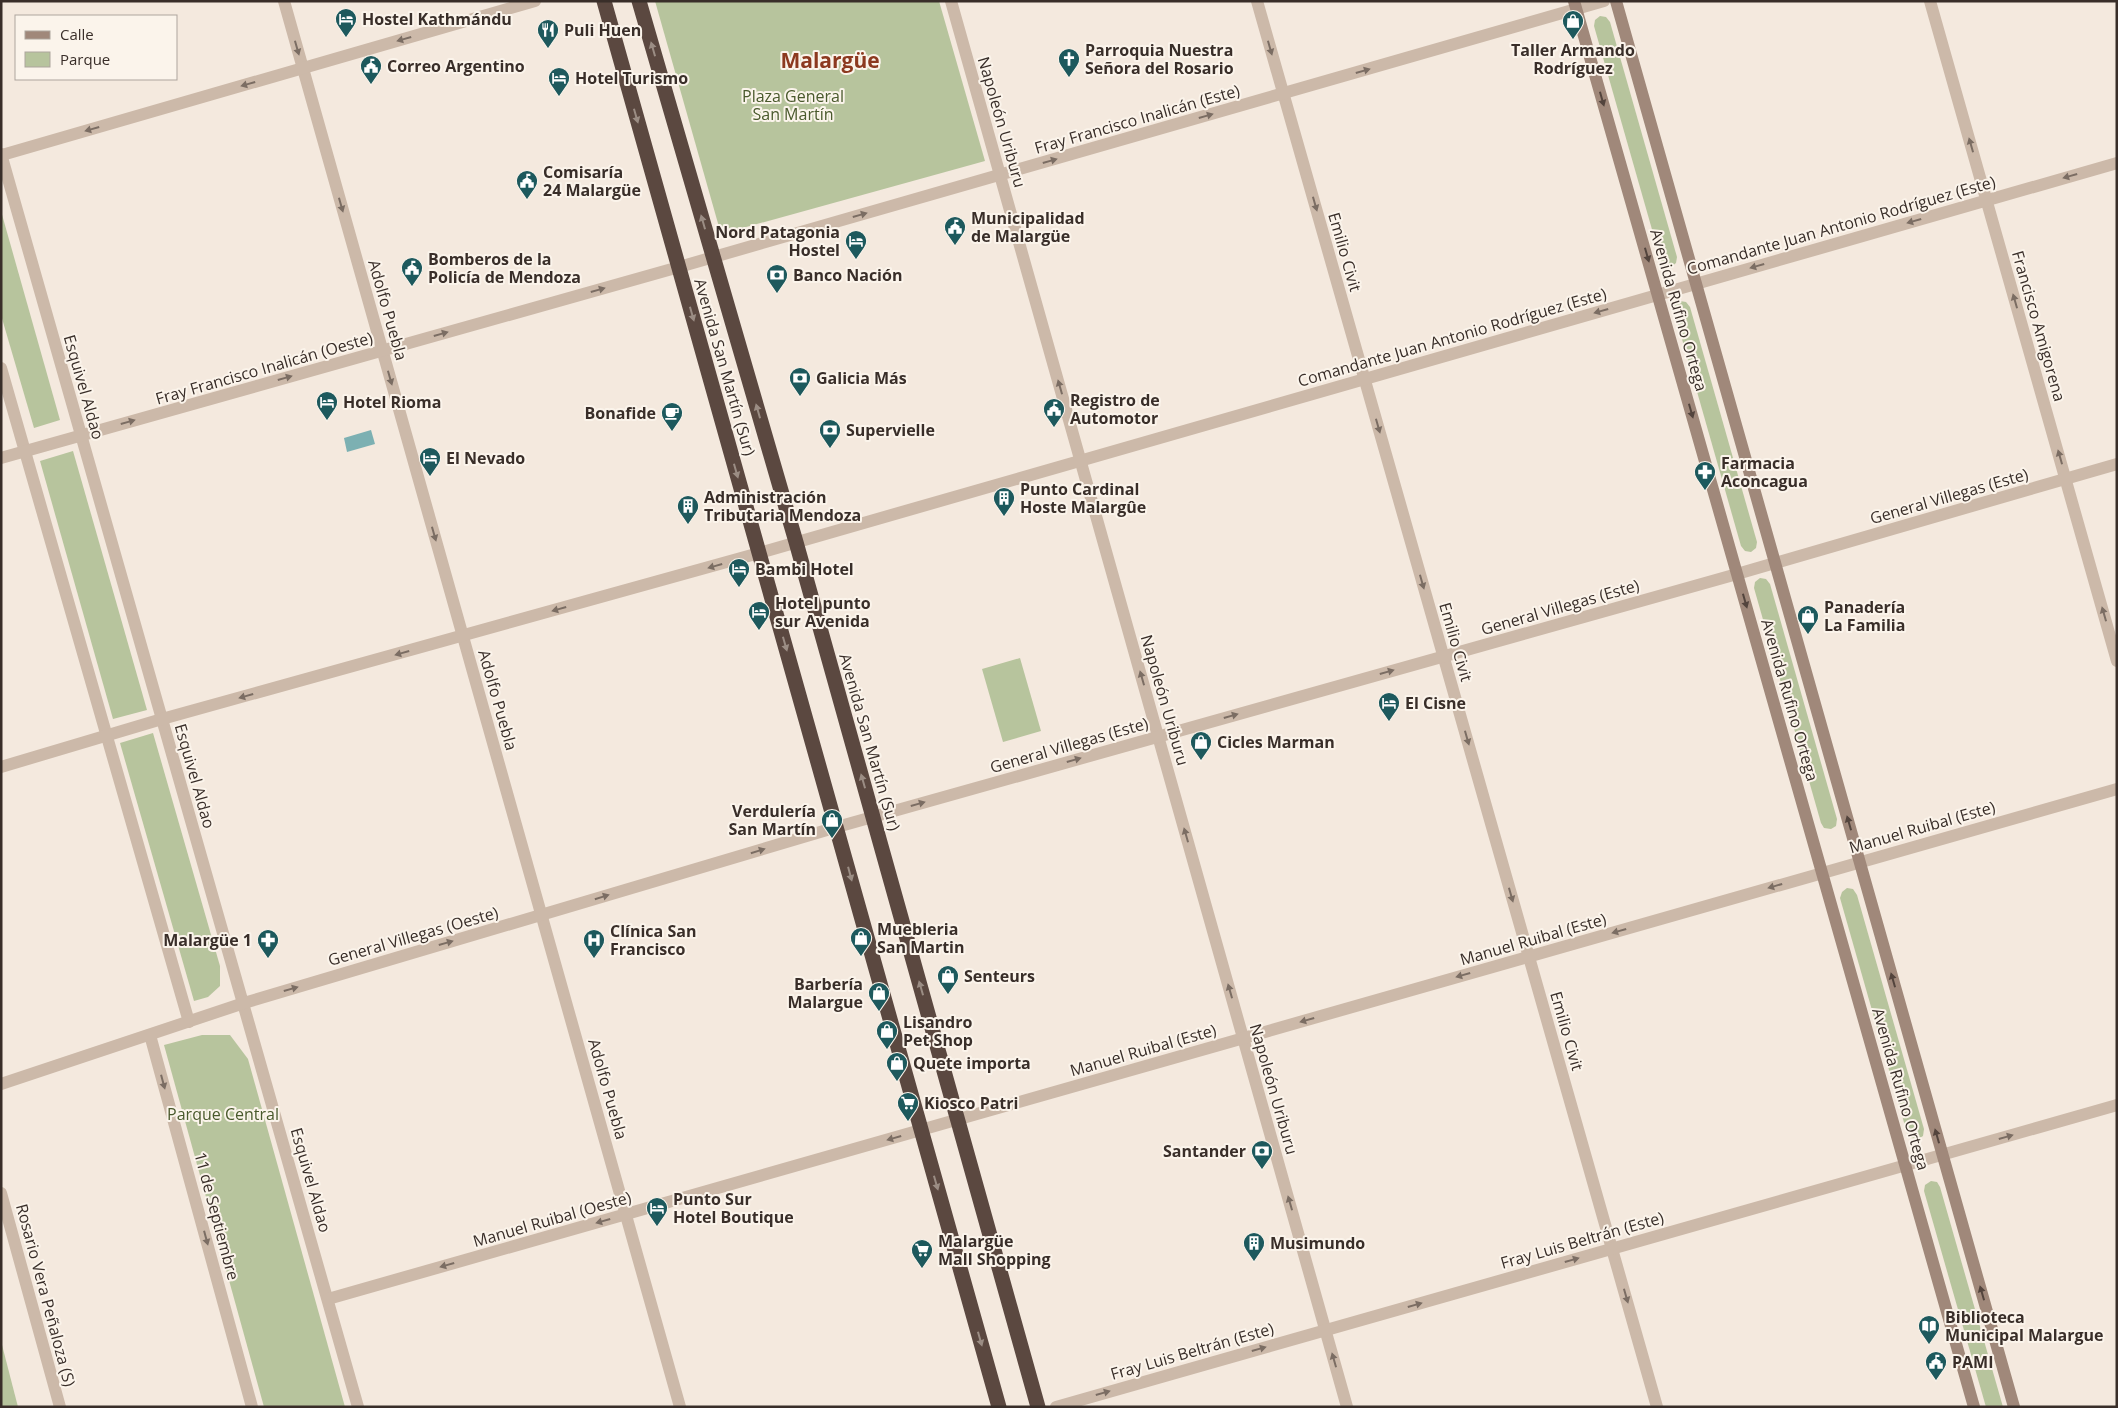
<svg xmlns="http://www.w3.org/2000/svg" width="2118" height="1408" viewBox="0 0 2118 1408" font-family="'Open Sans',sans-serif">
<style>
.green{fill:#b7c49d}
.water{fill:#7cb0b2}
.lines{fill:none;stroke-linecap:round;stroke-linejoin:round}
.street{stroke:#ccb9a9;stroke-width:12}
.secondary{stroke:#a0887a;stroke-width:12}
.highway{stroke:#5b4840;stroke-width:15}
.oneway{fill:#7b6d63}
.oneway2{fill:#9b8d84}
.oneway3{fill:#53443d}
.labels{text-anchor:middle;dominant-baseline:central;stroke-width:4;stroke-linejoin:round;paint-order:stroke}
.poi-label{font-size:16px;font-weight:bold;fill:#392e29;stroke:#fbf4eb;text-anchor:start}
.park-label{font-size:16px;fill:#49592c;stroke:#fbf4eb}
.street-label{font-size:16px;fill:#392e29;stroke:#fbf4eb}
.district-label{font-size:21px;font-weight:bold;fill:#8c391f;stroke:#fbf4eb}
</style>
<rect width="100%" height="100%" fill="#f4e9de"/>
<g class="green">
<path d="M 655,1 L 939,1 L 985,161 L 721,234 Z"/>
<path d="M 1600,16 L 1606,17 L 1610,22 L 1677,257 L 1676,263 L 1671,267 L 1664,266 L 1661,261 L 1594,26 L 1595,20 Z"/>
<path d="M 1,211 L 60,420 L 34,428 L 1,315 Z"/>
<path d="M 1680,301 L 1686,302 L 1690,307 L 1757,542 L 1756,548 L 1751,552 L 1745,551 L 1741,546 L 1674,311 L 1675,304 Z"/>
<path d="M 73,451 L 147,710 L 113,719 L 40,461 Z"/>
<path d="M 1760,578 L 1766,579 L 1770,584 L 1837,819 L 1836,826 L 1831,829 L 1824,828 L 1821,823 L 1754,588 L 1755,582 Z"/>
<path d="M 1020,658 L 1041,731 L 1003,742 L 982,669 Z"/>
<path d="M 153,733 L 220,966 L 220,986 L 208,997 L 194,1001 L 120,743 Z"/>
<path d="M 1847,888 L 1853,889 L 1857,895 L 1924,1129 L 1923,1136 L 1918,1139 L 1911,1138 L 1907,1133 L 1840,898 L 1842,892 Z"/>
<path d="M 202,1035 L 230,1035 L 248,1059 L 345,1407 L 264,1407 L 164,1045 Z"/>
<path d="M 1931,1181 L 1937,1182 L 1940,1187 L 2003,1407 L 1986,1407 L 1924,1191 L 1925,1185 Z"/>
<path d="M 1,1341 L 18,1407 L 1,1407 Z"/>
</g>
<path class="water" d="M 371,430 L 375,444 L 347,452 L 344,438 Z"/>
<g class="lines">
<g class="street">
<path d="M 284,1 L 680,1407"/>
<path d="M 951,1 L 1347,1407"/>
<path d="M 1257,1 L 1657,1407"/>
<path d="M 1930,1 L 2117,661"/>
<path d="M 1,154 L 358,1407"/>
<path d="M 2,155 L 535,1"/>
<path d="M 1,368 L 189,1022"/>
<path d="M 1,458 L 679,267 L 1604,1"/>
<path d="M 1,767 L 162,719 L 759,553 L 2117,163"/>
<path d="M 150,1035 L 252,1407"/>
<path d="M 1,1084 L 244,1003 L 837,827 L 1737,574 L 2117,464"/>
<path d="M 1,1193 L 60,1407"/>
<path d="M 328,1299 L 2117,789"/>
<path d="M 1056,1407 L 2117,1105"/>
</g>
<g class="secondary">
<path d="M 1574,1 L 1974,1407"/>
<path d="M 1616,1 L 2014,1407"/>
</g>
<g class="highway">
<path d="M 604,1 L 999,1407"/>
<path d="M 639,1 L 796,542 L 1038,1407"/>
</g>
</g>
<defs><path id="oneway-solid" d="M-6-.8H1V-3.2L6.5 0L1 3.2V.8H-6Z" transform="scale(1.25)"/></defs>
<g class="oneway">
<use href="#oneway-solid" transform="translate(404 39) rotate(164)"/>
<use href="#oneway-solid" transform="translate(297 48) rotate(74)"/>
<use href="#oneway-solid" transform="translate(1270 48) rotate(74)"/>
<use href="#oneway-solid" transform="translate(1363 71) rotate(-16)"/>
<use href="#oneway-solid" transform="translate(248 84) rotate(164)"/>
<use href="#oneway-solid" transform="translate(1206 116) rotate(-16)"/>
<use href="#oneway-solid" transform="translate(92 129) rotate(164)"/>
<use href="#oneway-solid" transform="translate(1971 145) rotate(-106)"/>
<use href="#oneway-solid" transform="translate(1050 161) rotate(-16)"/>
<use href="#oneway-solid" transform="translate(2070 176) rotate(164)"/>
<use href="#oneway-solid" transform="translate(1315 204) rotate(74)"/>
<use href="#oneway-solid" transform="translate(341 205) rotate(74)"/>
<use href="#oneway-solid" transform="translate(860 215) rotate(-16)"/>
<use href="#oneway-solid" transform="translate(1914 221) rotate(164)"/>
<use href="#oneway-solid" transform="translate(1757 266) rotate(164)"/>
<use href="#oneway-solid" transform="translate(598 290) rotate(-16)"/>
<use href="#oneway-solid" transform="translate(2015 301) rotate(-106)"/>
<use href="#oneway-solid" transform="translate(1601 311) rotate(164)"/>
<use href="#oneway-solid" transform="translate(441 334) rotate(-16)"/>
<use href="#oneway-solid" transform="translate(285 378) rotate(-16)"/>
<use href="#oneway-solid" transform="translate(390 378) rotate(74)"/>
<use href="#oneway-solid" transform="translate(1060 387) rotate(-106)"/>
<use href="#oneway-solid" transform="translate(128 422) rotate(-16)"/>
<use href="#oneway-solid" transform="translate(1378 426) rotate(74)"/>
<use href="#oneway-solid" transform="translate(2060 457) rotate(-106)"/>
<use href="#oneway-solid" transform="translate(434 534) rotate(74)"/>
<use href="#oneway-solid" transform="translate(715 566) rotate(164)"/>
<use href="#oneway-solid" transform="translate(1422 582) rotate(74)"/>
<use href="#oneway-solid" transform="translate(559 609) rotate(164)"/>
<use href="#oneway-solid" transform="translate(2104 614) rotate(-106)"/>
<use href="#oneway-solid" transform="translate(402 653) rotate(164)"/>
<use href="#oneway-solid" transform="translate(1387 672) rotate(-16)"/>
<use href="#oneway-solid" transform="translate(1142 678) rotate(-106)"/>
<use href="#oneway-solid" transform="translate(246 696) rotate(164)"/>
<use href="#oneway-solid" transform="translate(1231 716) rotate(-16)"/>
<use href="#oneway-solid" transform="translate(1467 738) rotate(74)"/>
<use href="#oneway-solid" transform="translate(1074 760) rotate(-16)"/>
<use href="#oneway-solid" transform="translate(918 804) rotate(-16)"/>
<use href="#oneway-solid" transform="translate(1186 835) rotate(-106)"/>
<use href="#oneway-solid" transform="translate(758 851) rotate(-17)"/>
<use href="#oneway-solid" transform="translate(1775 886) rotate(164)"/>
<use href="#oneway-solid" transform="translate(1511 895) rotate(74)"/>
<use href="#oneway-solid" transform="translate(602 897) rotate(-17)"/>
<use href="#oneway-solid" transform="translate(1619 931) rotate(164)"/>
<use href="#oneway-solid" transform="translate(446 943) rotate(-16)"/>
<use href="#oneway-solid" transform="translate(1463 975) rotate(164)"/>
<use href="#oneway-solid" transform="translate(291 989) rotate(-16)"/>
<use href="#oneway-solid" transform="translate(1230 991) rotate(-106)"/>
<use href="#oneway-solid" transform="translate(1307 1020) rotate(164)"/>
<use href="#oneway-solid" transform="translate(163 1082) rotate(75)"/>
<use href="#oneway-solid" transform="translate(2006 1137) rotate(-16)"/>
<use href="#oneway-solid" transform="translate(894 1138) rotate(164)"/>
<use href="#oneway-solid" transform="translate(1290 1203) rotate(-106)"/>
<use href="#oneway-solid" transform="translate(603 1221) rotate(164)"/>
<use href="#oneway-solid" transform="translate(206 1238) rotate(75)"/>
<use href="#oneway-solid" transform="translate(1572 1260) rotate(-16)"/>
<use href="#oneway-solid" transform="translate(447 1265) rotate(164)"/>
<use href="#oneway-solid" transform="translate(1626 1296) rotate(74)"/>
<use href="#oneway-solid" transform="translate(1415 1305) rotate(-16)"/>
<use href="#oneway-solid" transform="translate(1259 1349) rotate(-16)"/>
<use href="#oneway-solid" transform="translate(1334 1360) rotate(-106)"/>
<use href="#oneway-solid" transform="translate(1103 1393) rotate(-16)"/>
</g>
<g class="oneway2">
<use href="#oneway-solid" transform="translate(653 49) rotate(-106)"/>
<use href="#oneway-solid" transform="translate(636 116) rotate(74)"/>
<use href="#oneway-solid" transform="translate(703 222) rotate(-106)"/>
<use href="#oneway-solid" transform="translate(692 314) rotate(74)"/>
<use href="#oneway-solid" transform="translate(758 411) rotate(-106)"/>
<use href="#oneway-solid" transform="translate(736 471) rotate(74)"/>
<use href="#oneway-solid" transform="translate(785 644) rotate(74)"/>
<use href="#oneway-solid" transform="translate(863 781) rotate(-106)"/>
<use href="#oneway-solid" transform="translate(850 874) rotate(75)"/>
<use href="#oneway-solid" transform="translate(921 988) rotate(-106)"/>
<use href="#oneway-solid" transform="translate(936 1183) rotate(74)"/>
<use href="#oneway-solid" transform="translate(980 1339) rotate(74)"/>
</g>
<g class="oneway3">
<use href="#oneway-solid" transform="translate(1602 99) rotate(74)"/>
<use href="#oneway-solid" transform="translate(1647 255) rotate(74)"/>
<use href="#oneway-solid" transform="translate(1691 411) rotate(74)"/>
<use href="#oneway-solid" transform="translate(1745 601) rotate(74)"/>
<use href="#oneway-solid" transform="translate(1849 823) rotate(-106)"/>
<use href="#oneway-solid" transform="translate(1893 980) rotate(-106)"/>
<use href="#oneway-solid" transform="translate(1937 1136) rotate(-106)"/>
<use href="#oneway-solid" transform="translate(1982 1293) rotate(-106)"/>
</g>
<defs>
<g id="hotel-pin" transform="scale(1.125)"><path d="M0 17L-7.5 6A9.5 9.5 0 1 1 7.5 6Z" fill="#1d595d" stroke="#fbf4eb"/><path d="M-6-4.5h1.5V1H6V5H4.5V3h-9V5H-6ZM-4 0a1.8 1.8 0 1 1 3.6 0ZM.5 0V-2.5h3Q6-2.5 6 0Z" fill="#fff"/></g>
<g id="shop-pin" transform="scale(1.125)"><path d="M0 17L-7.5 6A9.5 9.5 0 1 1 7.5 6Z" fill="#1d595d" stroke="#fbf4eb"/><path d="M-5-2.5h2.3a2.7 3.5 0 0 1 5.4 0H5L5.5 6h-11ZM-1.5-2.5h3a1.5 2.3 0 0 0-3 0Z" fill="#fff"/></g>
<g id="restaurant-pin" transform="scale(1.125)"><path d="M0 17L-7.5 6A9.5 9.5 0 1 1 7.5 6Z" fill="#1d595d" stroke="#fbf4eb"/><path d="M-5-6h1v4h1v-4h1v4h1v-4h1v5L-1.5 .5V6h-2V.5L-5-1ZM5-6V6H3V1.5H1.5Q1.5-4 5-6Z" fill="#fff"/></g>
<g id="church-pin" transform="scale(1.125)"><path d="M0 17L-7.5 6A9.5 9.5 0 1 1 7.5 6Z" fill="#1d595d" stroke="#fbf4eb"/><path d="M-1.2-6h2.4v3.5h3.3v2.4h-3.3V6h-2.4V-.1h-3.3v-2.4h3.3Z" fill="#fff"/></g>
<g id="civic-pin" transform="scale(1.125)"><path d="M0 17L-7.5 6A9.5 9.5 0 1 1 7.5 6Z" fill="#1d595d" stroke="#fbf4eb"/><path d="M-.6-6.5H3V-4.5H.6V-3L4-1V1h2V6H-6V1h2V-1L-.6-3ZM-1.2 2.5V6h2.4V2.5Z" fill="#fff"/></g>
<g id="bank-pin" transform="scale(1.125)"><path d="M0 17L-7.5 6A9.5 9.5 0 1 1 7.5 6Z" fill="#1d595d" stroke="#fbf4eb"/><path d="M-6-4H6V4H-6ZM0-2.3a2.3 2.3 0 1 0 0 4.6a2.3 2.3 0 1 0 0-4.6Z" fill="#fff"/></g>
<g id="cafe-pin" transform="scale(1.125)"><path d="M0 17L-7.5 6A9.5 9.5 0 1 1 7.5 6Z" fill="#1d595d" stroke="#fbf4eb"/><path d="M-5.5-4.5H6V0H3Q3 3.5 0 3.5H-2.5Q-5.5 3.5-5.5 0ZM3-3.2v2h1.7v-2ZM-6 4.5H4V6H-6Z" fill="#fff"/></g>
<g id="pharmacy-pin" transform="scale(1.125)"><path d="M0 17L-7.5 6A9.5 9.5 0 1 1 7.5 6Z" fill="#1d595d" stroke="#fbf4eb"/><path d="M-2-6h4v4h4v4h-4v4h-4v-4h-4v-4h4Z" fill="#fff"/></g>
<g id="building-pin" transform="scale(1.125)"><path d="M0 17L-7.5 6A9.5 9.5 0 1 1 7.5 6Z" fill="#1d595d" stroke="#fbf4eb"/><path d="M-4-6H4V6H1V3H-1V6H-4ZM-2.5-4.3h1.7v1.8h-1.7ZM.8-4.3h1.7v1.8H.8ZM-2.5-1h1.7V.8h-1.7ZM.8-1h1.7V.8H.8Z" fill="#fff"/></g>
<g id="hospital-pin" transform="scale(1.125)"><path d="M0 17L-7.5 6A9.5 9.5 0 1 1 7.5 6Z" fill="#1d595d" stroke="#fbf4eb"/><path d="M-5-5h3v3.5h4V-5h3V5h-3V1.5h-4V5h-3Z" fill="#fff"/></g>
<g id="supermarket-pin" transform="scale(1.125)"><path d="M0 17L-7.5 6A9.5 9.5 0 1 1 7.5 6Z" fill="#1d595d" stroke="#fbf4eb"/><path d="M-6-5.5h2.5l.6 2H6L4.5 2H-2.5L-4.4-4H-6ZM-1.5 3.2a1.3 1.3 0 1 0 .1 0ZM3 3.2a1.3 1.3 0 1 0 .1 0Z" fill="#fff"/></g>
<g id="library-pin" transform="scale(1.125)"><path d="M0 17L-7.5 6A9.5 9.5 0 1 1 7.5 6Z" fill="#1d595d" stroke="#fbf4eb"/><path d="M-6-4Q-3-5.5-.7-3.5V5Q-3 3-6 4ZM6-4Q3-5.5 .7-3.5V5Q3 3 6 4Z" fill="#fff"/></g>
</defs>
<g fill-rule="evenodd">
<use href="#hotel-pin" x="346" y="19"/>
<use href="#shop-pin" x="1573" y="21"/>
<use href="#restaurant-pin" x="548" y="30"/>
<use href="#church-pin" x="1069" y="59"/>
<use href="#civic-pin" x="371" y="66"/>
<use href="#hotel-pin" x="559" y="78"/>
<use href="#civic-pin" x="527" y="181"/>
<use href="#civic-pin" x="955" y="227"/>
<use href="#hotel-pin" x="856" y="241"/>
<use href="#civic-pin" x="412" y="268"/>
<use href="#bank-pin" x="777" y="275"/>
<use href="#bank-pin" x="800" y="378"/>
<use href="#hotel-pin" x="327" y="402"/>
<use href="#civic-pin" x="1054" y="409"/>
<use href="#cafe-pin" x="672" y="413"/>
<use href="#bank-pin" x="830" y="430"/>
<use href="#hotel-pin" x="430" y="458"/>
<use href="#pharmacy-pin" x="1705" y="472"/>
<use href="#building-pin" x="1004" y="498"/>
<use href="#building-pin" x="688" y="506"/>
<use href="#hotel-pin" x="739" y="569"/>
<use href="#hotel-pin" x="759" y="612"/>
<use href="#shop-pin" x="1808" y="616"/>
<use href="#hotel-pin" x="1389" y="703"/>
<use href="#shop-pin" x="1201" y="742"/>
<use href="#shop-pin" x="832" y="820"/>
<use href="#shop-pin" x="861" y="938"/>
<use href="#pharmacy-pin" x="268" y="940"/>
<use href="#hospital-pin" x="594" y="940"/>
<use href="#shop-pin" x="948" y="976"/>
<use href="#shop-pin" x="879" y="993"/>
<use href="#shop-pin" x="887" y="1031"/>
<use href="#shop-pin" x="897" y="1063"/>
<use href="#supermarket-pin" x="908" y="1103"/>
<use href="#bank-pin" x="1262" y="1151"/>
<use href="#hotel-pin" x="657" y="1208"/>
<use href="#building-pin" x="1254" y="1243"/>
<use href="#supermarket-pin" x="922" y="1250"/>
<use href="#library-pin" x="1929" y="1326"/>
<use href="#civic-pin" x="1936" y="1362"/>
</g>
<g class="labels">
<g class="poi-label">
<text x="362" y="19">Hostel Kathmándu</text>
<text x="564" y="30">Puli Huen</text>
<text x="1085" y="50">Parroquia Nuestra<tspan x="1085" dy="18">Señora del Rosario</tspan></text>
<text x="1573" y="50" text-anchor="middle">Taller Armando<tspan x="1573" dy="18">Rodríguez</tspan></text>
<text x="387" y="66">Correo Argentino</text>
<text x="575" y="78">Hotel Turismo</text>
<text x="543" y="172">Comisaría<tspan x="543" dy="18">24 Malargüe</tspan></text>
<text x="971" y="218">Municipalidad<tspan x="971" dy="18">de Malargüe</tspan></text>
<text x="840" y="232" text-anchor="end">Nord Patagonia<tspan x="840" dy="18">Hostel</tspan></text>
<text x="428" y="259">Bomberos de la<tspan x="428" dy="18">Policía de Mendoza</tspan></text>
<text x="793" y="275">Banco Nación</text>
<text x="816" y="378">Galicia Más</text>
<text x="1070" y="400">Registro de<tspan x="1070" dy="18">Automotor</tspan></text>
<text x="343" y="402">Hotel Rioma</text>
<text x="656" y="413" text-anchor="end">Bonafide</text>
<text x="846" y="430">Supervielle</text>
<text x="446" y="458">El Nevado</text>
<text x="1721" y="463">Farmacia<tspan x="1721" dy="18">Aconcagua</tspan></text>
<text x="1020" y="489">Punto Cardinal<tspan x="1020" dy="18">Hoste Malargûe</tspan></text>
<text x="704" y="497">Administración<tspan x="704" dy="18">Tributaria Mendoza</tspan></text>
<text x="755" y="569">Bambi Hotel</text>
<text x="775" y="603">Hotel punto<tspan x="775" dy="18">sur Avenida</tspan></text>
<text x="1824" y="607">Panadería<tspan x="1824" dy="18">La Familia</tspan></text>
<text x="1405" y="703">El Cisne</text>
<text x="1217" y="742">Cicles Marman</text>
<text x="816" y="811" text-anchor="end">Verdulería<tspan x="816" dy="18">San Martín</tspan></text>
<text x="877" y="929">Muebleria<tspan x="877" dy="18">San Martin</tspan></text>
<text x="610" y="931">Clínica San<tspan x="610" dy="18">Francisco</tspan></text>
<text x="252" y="940" text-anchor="end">Malargüe 1</text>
<text x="964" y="976">Senteurs</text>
<text x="863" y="984" text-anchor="end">Barbería<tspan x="863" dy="18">Malargue</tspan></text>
<text x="903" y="1022">Lisandro<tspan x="903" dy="18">Pet Shop</tspan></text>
<text x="913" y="1063">Quete importa</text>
<text x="924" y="1103">Kiosco Patri</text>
<text x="1246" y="1151" text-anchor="end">Santander</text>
<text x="673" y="1199">Punto Sur<tspan x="673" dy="18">Hotel Boutique</tspan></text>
<text x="938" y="1241">Malargüe<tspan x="938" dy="18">Mall Shopping</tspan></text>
<text x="1270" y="1243">Musimundo</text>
<text x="1945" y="1317">Biblioteca<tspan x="1945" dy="18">Municipal Malargue</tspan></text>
<text x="1952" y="1362">PAMI</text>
</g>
<g class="park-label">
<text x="793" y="96">Plaza General<tspan x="793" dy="18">San Martín</tspan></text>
<text x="223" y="1114">Parque Central</text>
</g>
<g class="street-label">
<text transform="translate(1137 119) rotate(-16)">Fray Francisco Inalicán (Este)</text>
<text transform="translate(1002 122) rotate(74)">Napoleón Uriburu</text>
<text transform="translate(1841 225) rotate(-16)">Comandante Juan Antonio Rodríguez (Este)</text>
<text transform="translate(1345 252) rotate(74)">Emilio Civit</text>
<text transform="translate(388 310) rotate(74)">Adolfo Puebla</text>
<text transform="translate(1679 310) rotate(74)">Avenida Rufino Ortega</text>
<text transform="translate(2039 326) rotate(74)">Francisco Amigorena</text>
<text transform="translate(1452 337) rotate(-16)">Comandante Juan Antonio Rodríguez (Este)</text>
<text transform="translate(725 367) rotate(74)">Avenida San Martín (Sur)</text>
<text transform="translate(264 368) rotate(-16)">Fray Francisco Inalicán (Oeste)</text>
<text transform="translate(84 387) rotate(74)">Esquivel Aldao</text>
<text transform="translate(1949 496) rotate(-16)">General Villegas (Este)</text>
<text transform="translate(1560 607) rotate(-16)">General Villegas (Este)</text>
<text transform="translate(1456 642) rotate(74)">Emilio Civit</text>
<text transform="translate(498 700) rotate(74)">Adolfo Puebla</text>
<text transform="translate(1165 700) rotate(74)">Napoleón Uriburu</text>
<text transform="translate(1790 700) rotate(74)">Avenida Rufino Ortega</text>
<text transform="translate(870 742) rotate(74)">Avenida San Martín (Sur)</text>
<text transform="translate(1069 745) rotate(-16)">General Villegas (Este)</text>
<text transform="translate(195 776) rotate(74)">Esquivel Aldao</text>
<text transform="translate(1922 827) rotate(-16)">Manuel Ruibal (Este)</text>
<text transform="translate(413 936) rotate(-16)">General Villegas (Oeste)</text>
<text transform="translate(1533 939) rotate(-16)">Manuel Ruibal (Este)</text>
<text transform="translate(1567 1031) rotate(74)">Emilio Civit</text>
<text transform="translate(1143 1050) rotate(-16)">Manuel Ruibal (Este)</text>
<text transform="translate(608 1089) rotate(74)">Adolfo Puebla</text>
<text transform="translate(1274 1089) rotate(74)">Napoleón Uriburu</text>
<text transform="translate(1901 1089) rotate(74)">Avenida Rufino Ortega</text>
<text transform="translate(311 1180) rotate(74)">Esquivel Aldao</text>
<text transform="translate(217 1216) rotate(75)">11 de Septiembre</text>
<text transform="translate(552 1219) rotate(-16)">Manuel Ruibal (Oeste)</text>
<text transform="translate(1582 1240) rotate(-16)">Fray Luis Beltrán (Este)</text>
<text transform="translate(46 1295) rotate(75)">Rosario Vera Peñaloza (S)</text>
<text transform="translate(1192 1351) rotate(-16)">Fray Luis Beltrán (Este)</text>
</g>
<g class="district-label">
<text x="830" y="60">Malargüe</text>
</g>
</g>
<rect width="2118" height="1408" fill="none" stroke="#392e29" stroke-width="5"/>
<rect x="15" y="15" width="162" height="65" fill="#fbf4eb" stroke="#ada59d"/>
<rect x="25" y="31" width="25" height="8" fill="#a0887a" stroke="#ada59d"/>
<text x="60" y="40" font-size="15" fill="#392e29">Calle</text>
<rect x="25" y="52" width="25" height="15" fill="#b7c49d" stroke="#ada59d"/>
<text x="60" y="65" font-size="15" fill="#392e29">Parque</text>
</svg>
